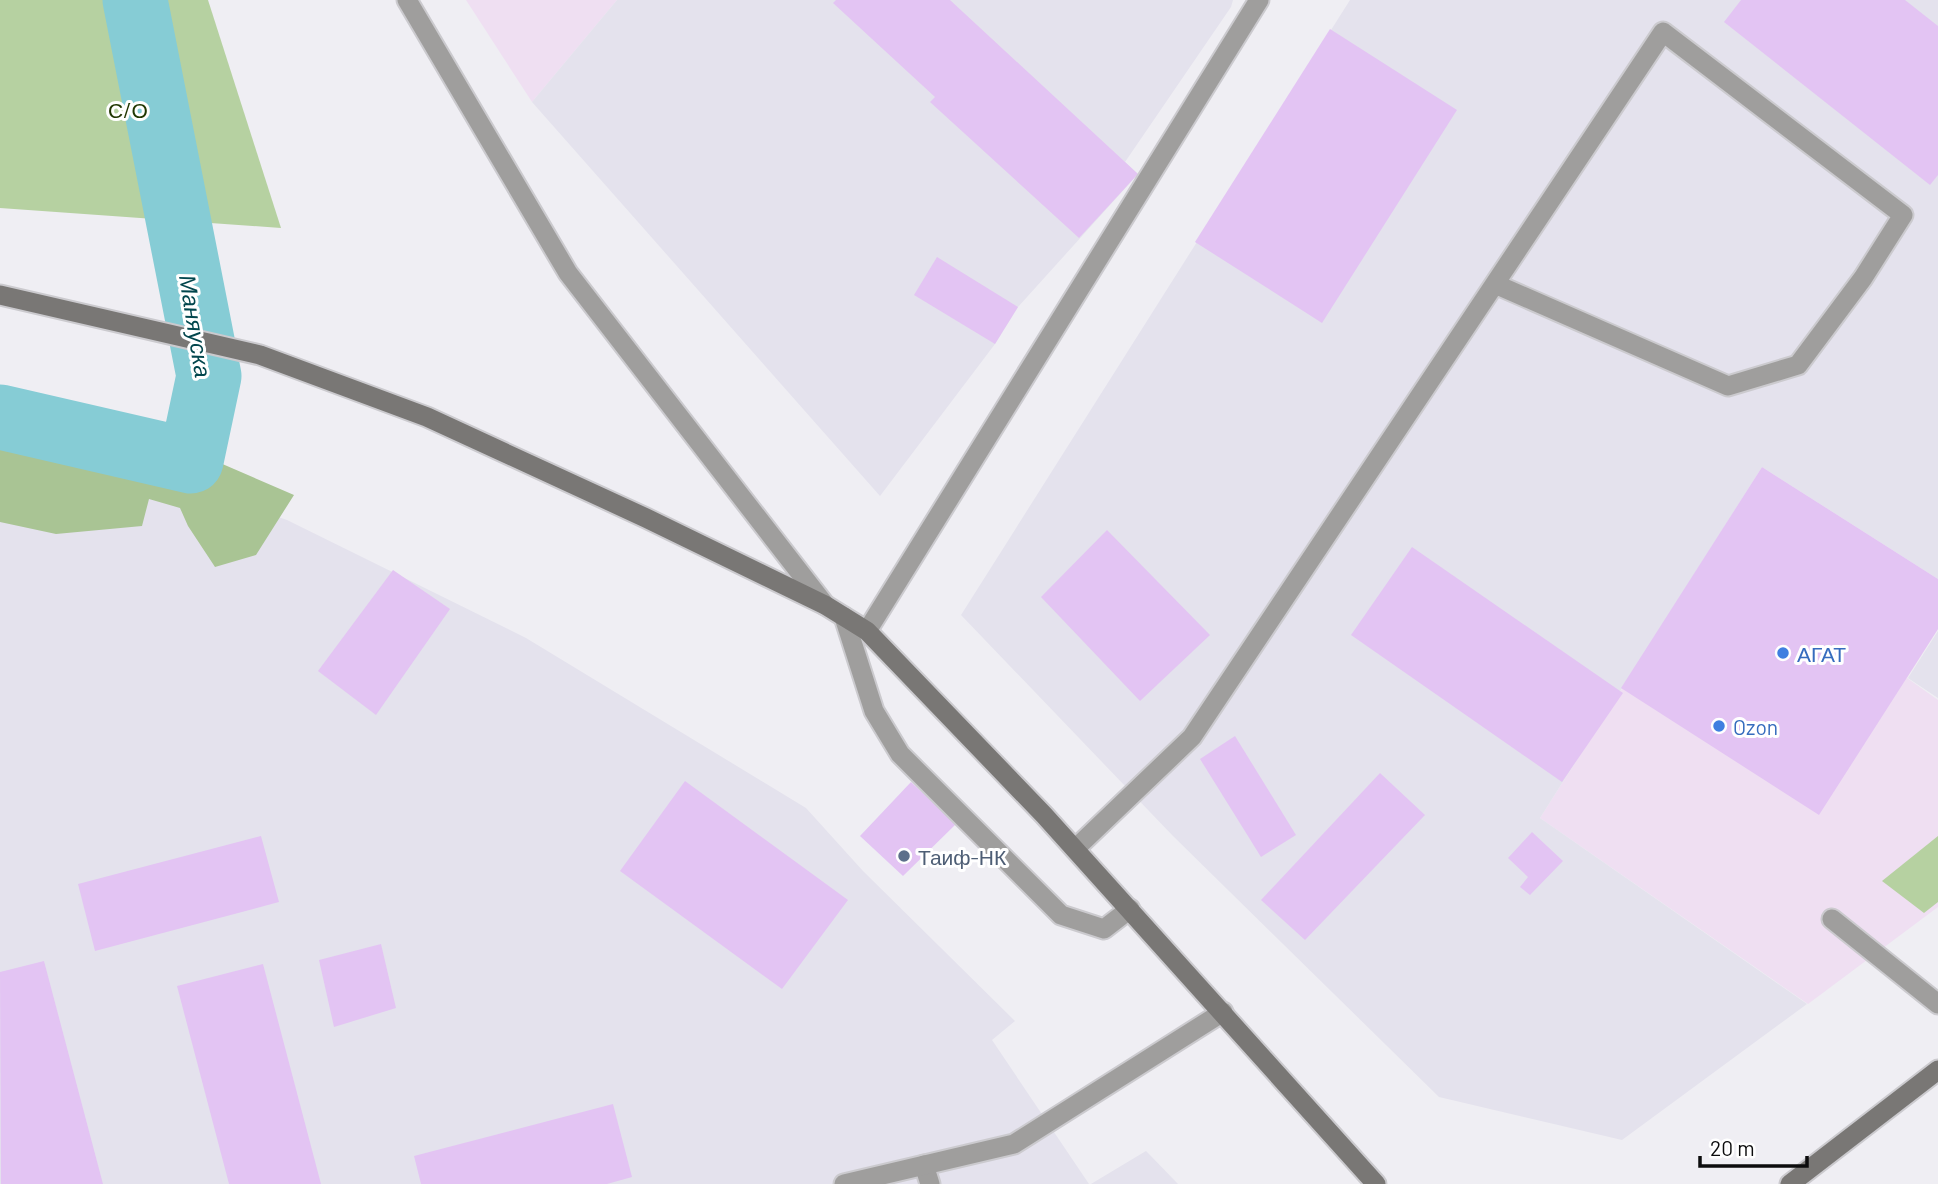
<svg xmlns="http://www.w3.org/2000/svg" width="1938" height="1184" viewBox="0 0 1938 1184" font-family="Barlow,sans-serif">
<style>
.commercial{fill:#efdff2}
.built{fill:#e4e2ed}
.green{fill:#b6d1a1}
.forest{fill:#a9c494}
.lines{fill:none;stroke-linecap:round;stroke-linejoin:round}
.river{stroke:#86ccd5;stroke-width:65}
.building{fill:#e3c4f3}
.service-casing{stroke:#cbcace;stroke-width:23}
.secondary-casing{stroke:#cbcace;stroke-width:23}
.service{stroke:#9f9e9d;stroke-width:19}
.secondary{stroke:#797775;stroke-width:19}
.shop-dot{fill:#3f7fe0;stroke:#fff;stroke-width:2.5}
.service-dot{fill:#5c6f8a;stroke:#fff;stroke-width:2.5}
.labels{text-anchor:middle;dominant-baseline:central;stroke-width:6;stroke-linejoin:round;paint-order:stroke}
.park-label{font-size:21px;fill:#203702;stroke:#fff}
.shop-label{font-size:21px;fill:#366cbe;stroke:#fff;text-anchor:start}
.service-label{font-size:21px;fill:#4e5e75;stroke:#fff;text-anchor:start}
.water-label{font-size:23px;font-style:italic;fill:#02464d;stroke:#fff}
</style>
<rect width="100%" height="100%" fill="#efeef3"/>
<g class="commercial">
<path d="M 466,0 L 617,0 L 532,102 Z"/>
<path d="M 1762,468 L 1938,629 L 1907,678 L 1938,700 L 1938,907 L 1808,1004 L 1540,818 Z"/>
</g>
<g class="built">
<path d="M 617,0 L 1233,0 L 1231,7 L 1125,162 L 1138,174 L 1018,307 L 995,344 L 880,496 L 532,102 Z"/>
<path d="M 1350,0 L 1938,0 L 1938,579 L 1762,467 L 1540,818 L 1807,1004 L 1622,1140 L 1439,1097 L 1173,836 L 961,615 Z"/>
<path d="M 0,443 L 90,451 L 287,520 L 526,638 L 806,808 L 863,871 L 1015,1021 L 992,1040 L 1089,1184 L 0,1184 Z"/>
<path d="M 1938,631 L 1938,698 L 1908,678 Z"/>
<path d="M 1146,1151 L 1178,1184 L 1091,1184 Z"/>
</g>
<g class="green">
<path d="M 0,0 L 208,0 L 281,228 L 0,208 Z"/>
<path d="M 1938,836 L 1938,902 L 1924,913 L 1882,881 Z"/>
</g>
<path class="forest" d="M 0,390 L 146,431 L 294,495 L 256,555 L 215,567 L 188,526 L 180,508 L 149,499 L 142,526 L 56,534 L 0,522 Z"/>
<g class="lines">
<path class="river" d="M 0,417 L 191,461 L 209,376 L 135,0"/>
</g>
<g class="building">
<path d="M 836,0 L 950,0 L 1138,174 L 1079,238 L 930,102 L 935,97 L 833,3 Z"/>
<path d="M 1741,0 L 1905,0 L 1938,26 L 1938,175 L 1930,185 L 1724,22 Z"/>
<path d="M 1330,29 L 1457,110 L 1322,323 L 1195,242 Z"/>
<path d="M 937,257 L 1018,307 L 995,344 L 914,295 Z"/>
<path d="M 1762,467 L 1938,579 L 1938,629 L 1819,815 L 1621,688 Z"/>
<path d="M 1107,530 L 1210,635 L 1140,701 L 1041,597 Z"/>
<path d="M 1412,547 L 1623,693 L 1562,782 L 1351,635 Z"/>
<path d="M 393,570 L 450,609 L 376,715 L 318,671 Z"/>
<path d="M 1235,736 L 1296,835 L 1261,857 L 1200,759 Z"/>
<path d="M 1380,773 L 1425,815 L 1305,940 L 1261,900 Z"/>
<path d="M 685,781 L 848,900 L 782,989 L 620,871 Z"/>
<path d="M 911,782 L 956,824 L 903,876 L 860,836 Z"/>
<path d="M 1532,832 L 1563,861 L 1530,895 L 1520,887 L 1528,877 L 1508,858 Z"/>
<path d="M 261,836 L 279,902 L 95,951 L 78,884 Z"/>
<path d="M 381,944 L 396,1008 L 334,1027 L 319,960 Z"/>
<path d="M 44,961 L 103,1184 L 1,1184 L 0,972 Z"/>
<path d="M 263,964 L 321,1184 L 229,1184 L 177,986 Z"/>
<path d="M 613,1104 L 632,1177 L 607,1184 L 421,1184 L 414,1156 Z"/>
</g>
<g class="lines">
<g class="service-casing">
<g id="service">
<path d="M 407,0 L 568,273 L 825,605"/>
<path d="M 844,617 L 874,711 L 900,754 L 1061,915 L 1104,929 L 1130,909"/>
<path d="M 867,631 L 1259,0"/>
<path d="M 1075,849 L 1192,737 L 1663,32 L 1903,215 L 1863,278 L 1798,365 L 1728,386 L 1495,284"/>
<path d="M 1832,919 L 1938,1004"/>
<path d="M 924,1165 L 930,1184"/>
<path d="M 844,1184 L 1014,1144 L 1223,1012"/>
</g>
</g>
<g class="secondary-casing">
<g id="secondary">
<path d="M 0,295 L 260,355 L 427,417 L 646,518 L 825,605 L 867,631 L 1044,815 L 1376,1184"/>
<path d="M 1790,1184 L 1938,1070"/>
</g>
</g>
<use href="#service" class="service"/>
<use href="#secondary" class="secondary"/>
</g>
<g class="shop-dot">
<circle cx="1783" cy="653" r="7"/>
<circle cx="1719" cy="726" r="7"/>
</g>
<circle class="service-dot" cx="904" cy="856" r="7"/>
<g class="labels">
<g class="park-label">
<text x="128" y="109">С/О</text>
</g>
<g class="shop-label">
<text x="1797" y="653">АГАТ</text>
<text x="1733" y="726">Ozon</text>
</g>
<g class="service-label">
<text x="918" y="856">Таиф-НК</text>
</g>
<g class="water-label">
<text transform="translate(196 326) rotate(81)">Маняуска</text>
</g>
</g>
<path d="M1700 1156v10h107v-10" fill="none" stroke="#0c0c0d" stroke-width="3.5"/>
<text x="1710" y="1156" font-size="21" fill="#0c0c0d" stroke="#ffffff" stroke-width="5" paint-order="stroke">20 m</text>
</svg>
